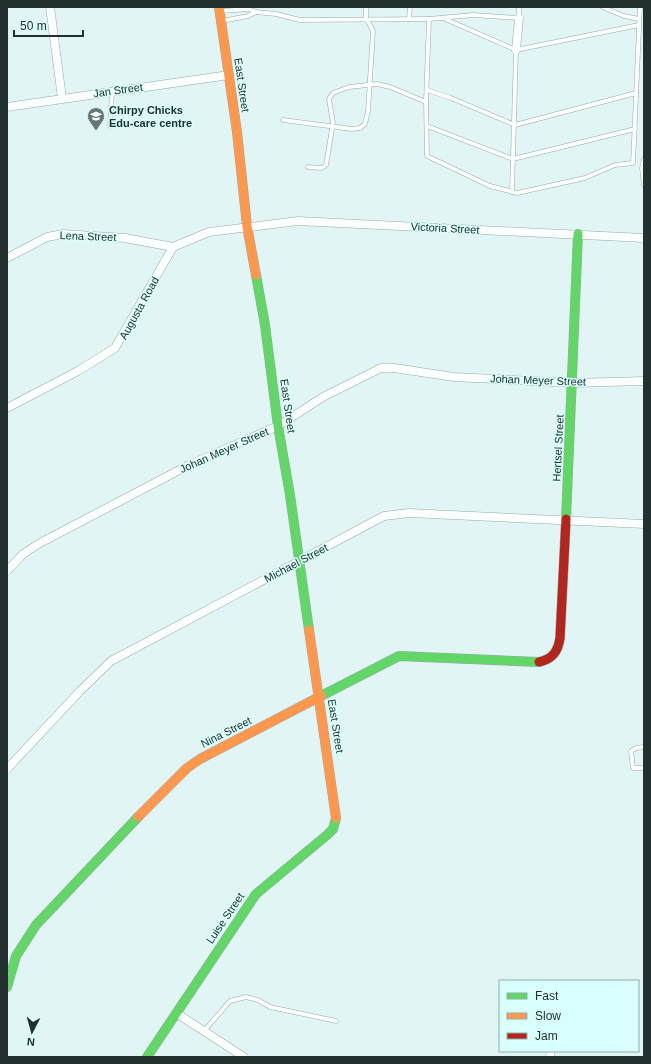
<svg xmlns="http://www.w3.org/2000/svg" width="651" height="1064" viewBox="0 0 651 1064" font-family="Helvetica,sans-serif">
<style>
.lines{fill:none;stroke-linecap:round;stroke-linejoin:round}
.lane-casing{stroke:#98a9a8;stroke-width:5}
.street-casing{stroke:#98a9a8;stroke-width:9}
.fast-casing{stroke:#98a9a8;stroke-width:10}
.slow-casing{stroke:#98a9a8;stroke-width:10}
.jam-casing{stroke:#98a9a8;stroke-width:10}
.lane{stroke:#fafefd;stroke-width:4}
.street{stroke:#fafefd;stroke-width:8}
.fast{stroke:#63d668;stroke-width:9}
.slow{stroke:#ff974d;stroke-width:9}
.jam{stroke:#b3261e;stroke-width:9}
.labels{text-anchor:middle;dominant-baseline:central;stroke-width:3;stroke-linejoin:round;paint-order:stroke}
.street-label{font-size:11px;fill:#22312f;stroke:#d8fffb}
.poi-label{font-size:11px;font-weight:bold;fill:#22312f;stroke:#d8fffb;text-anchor:start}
</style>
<rect width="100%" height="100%" fill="#e1f6f4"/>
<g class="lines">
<g class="lane-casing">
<g id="lane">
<path d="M 519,7 L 519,18 L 473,15 L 429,19 L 426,102 L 427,156 L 490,186 L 517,193 L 585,178 L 615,165 L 633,163 L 640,7"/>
<path d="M 602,7 L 624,16 L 639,19"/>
<path d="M 221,11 L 248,9 L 256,12 L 276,14 L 300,20 L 429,19"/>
<path d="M 443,18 L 516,50 L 639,25"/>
<path d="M 409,19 L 410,7"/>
<path d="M 222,21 L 248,16 L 256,12"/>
<path d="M 427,90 L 451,98 L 515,125 L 636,93"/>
<path d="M 283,120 L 352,129 L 360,128 L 365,124 L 368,111 L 373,31 L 366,18 L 366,7"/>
<path d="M 110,126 L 112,92"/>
<path d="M 427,126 L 513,159 L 635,129"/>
<path d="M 644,159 L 642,168 L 644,185"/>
<path d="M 308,167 L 322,168 L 326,165 L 333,123 L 329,99 L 333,93 L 349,87 L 377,84 L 390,87 L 426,102"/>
<path d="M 512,192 L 516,50"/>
<path d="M 644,747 L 636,748 L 631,751 L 633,768 L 644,768"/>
<path d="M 204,1031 L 230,1001 L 246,997 L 258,1000 L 270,1007 L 336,1021"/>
</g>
</g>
<g class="street-casing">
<g id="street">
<path d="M 50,7 L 62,98"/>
<path d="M 516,50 L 519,18"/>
<path d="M 7,107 L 229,75"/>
<path d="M 7,258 L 47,237 L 63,234 L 125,238 L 173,247"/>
<path d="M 7,408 L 78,371 L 115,348 L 173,247 L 209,232 L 298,221 L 644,238"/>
<path d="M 7,571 L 23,554 L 40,543 L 189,465 L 278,426 L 323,397 L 381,368 L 394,368 L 454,377 L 573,383 L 644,381"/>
<path d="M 7,769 L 80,691 L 111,661 L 384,516 L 409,513 L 644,524"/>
<path d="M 176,1013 L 244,1057"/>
<path d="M 550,1057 L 551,1051"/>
</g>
</g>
<g class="fast-casing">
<g id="fast">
<path d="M 256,275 L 265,325 L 278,426 L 290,495 L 309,630"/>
<path d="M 566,519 L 578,234"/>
<path d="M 321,696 L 399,656 L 539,662"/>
<path d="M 7,987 L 16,956 L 36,925 L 138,817"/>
<path d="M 147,1057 L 256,894 L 327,835 L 333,829 L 336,818"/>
</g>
</g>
<g class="slow-casing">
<g id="slow">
<path d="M 219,7 L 237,132 L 247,226 L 256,275"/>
<path d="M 309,630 L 336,818"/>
<path d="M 138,817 L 187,768 L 200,759 L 321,696"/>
</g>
</g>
<g class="jam-casing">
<path id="jam" d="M 539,662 C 553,659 558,651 560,638 L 566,519"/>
</g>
<use href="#lane" class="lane"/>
<use href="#street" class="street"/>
<use href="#fast" class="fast"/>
<use href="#slow" class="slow"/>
<use href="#jam" class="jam"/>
</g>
<defs>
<g id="school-pin" transform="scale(0.9)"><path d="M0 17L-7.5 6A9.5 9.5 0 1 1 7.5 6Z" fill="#657674" stroke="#d8fffb"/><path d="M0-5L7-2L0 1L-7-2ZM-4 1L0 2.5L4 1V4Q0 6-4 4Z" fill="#fff"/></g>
</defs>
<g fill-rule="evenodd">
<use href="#school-pin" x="96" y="116"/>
</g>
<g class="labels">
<g class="street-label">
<text transform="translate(242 85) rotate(82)">East Street</text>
<text transform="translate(118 90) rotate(-8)">Jan Street</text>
<text transform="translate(445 228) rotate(3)">Victoria Street</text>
<text transform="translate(88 236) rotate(2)">Lena Street</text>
<text transform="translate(139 308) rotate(-61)">Augusta Road</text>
<text transform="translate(538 380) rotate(2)">Johan Meyer Street</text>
<text transform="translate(288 406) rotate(82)">East Street</text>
<text transform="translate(558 448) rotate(-87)">Hertsel Street</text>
<text transform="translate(224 450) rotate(-24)">Johan Meyer Street</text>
<text transform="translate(296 563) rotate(-28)">Michael Street</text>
<text transform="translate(336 726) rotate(81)">East Street</text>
<text transform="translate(226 732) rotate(-27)">Nina Street</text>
<text transform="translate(225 918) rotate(-56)">Luise Street</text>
</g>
<g class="poi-label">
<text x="109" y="110">Chirpy Chicks<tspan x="109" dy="13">Edu-care centre</tspan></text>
</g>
</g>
<rect width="651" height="1064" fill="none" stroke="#22312f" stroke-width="16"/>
<rect x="499" y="980" width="140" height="72" fill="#d8fffb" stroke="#8fada9"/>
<rect x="507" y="993" width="20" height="6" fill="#63d668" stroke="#8fada9"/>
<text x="535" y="1000" font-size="12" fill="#22312f">Fast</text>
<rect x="507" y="1013" width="20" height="6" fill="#ff974d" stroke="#8fada9"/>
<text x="535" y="1020" font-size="12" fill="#22312f">Slow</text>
<rect x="507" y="1033" width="20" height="6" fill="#b3261e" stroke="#8fada9"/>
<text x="535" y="1040" font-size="12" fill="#22312f">Jam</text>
<g transform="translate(32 1032) rotate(186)" stroke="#d8fffb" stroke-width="3" paint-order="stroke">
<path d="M0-3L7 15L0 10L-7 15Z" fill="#22312f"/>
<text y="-6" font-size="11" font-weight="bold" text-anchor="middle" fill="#22312f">N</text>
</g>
<path d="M14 30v6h69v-6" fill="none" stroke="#22312f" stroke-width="2"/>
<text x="20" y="30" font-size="12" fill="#22312f" stroke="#d8fffb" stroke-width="3" paint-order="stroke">50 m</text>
</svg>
